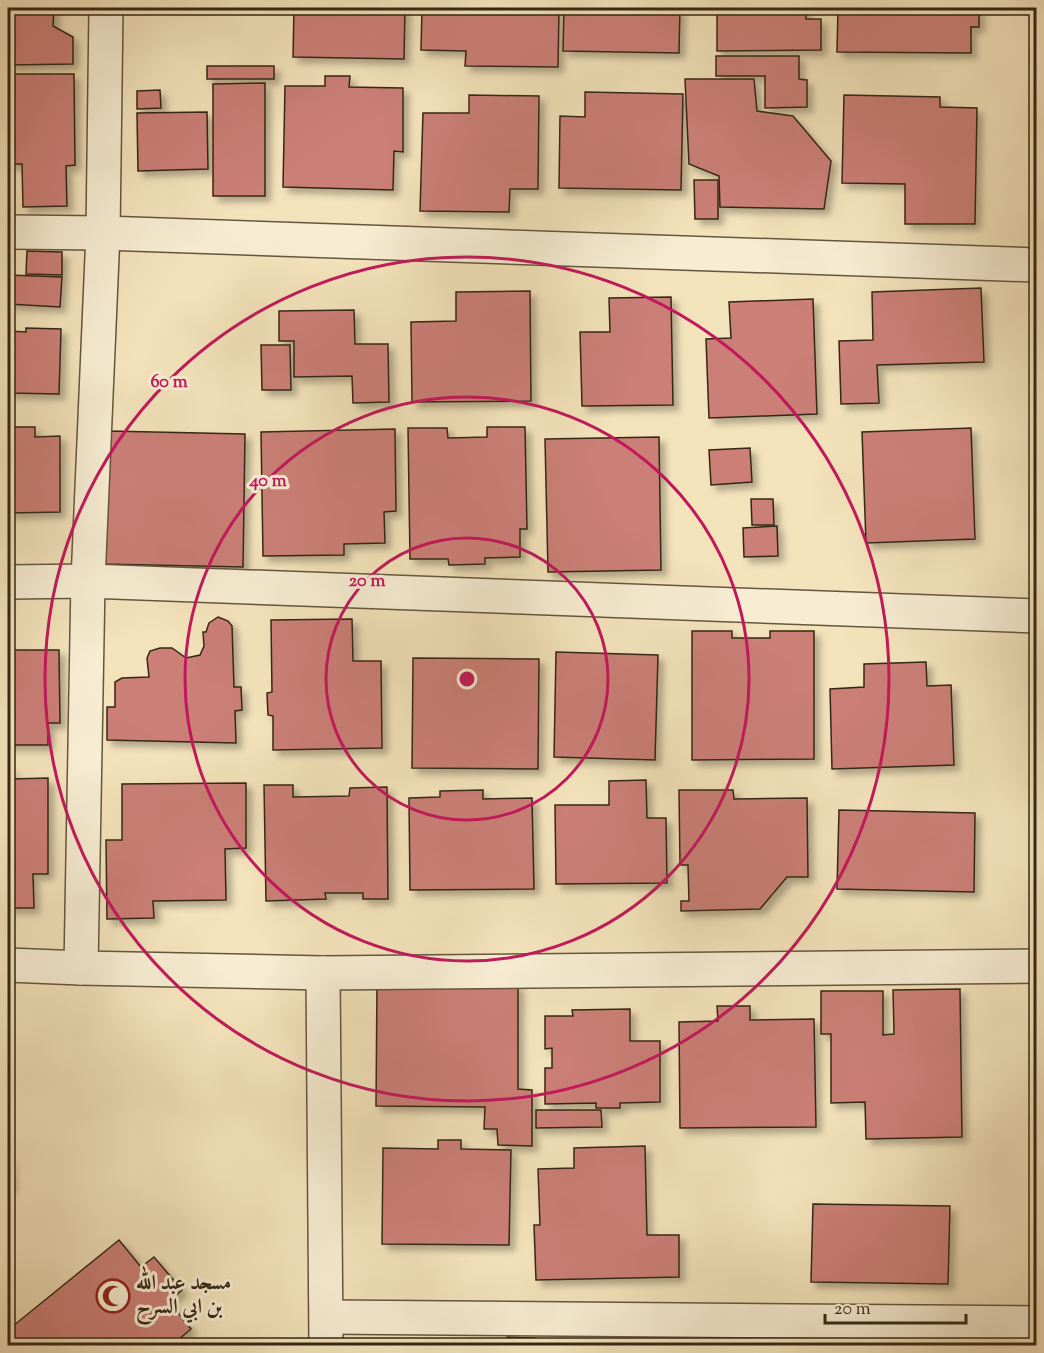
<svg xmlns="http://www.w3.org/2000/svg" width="1044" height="1353" viewBox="0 0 1044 1353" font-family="'Sorts Mill Goudy',Amiri,serif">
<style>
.building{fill:#cb7f77;stroke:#342715;stroke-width:1.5;filter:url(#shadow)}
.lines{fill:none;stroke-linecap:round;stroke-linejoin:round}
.minor-casing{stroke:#64563e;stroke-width:36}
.minor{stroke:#f7edd3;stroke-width:33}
.ring{fill:none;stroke:#c2185b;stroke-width:3}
.labels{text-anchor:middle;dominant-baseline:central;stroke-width:6;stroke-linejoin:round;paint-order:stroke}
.poi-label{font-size:21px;font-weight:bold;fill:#342715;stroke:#f7edd3;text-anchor:start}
.centre{fill:#c2185b;stroke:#f7edd3;stroke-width:3}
.ring-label{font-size:18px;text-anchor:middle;font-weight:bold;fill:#c2185b;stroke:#f7edd3;stroke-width:6;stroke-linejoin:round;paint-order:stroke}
</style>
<defs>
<filter id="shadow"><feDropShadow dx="5.5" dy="5.5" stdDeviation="3" flood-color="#0004"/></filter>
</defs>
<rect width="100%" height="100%" fill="#f3e3bb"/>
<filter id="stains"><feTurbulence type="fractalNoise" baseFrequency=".00333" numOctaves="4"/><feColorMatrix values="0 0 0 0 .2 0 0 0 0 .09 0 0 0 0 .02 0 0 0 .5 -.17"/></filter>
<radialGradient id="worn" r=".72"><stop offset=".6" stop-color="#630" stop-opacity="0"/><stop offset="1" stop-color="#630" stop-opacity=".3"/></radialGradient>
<g class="building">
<path d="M 8,8 L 54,8 L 53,26 L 73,37 L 73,64 L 8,65 Z"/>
<path d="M 294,8 L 405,8 L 404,59 L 293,57 Z"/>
<path d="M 422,8 L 559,8 L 558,67 L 465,66 L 466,51 L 421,50 Z"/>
<path d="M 564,8 L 680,8 L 679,53 L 563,51 Z"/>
<path d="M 717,8 L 806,8 L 806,19 L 821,19 L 821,50 L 717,51 Z"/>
<path d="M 838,8 L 979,8 L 979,27 L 971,27 L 971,53 L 837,52 Z"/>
<path d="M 716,56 L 799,56 L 799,79 L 807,80 L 807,107 L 765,108 L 765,76 L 716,76 Z"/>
<rect x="207" y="66" width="67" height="13"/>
<path d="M 8,74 L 74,74 L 75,165 L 66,166 L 67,206 L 23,207 L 22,164 L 8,164 Z"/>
<path d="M 325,76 L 350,76 L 349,87 L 403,88 L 403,152 L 394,151 L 393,190 L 283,187 L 285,86 L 325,86 Z"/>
<path d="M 685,79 L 754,79 L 757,111 L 793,116 L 831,161 L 824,209 L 720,207 L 719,176 L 689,164 Z"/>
<path d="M 265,83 L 265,196 L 213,196 L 213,84 Z"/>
<path d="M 160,90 L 161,108 L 137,109 L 137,91 Z"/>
<path d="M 585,92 L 683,94 L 681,190 L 559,188 L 560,116 L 585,117 Z"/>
<path d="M 469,95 L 539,96 L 538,189 L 510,189 L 509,212 L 420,211 L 423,113 L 469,113 Z"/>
<path d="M 844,95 L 940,97 L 940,107 L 977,108 L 975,224 L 905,224 L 905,184 L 842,183 Z"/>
<path d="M 207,112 L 208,169 L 138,171 L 137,113 Z"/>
<path d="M 694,180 L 718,180 L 718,219 L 695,219 Z"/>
<path d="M 27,251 L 62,252 L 62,275 L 26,274 Z"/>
<path d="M 8,275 L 62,277 L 60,307 L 8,304 Z"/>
<path d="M 981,288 L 984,362 L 877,365 L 879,403 L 841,404 L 839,341 L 873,340 L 872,292 Z"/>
<path d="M 530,291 L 531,401 L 412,402 L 411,322 L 456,321 L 456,292 Z"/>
<path d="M 671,297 L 673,405 L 582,406 L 580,332 L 610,332 L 609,298 Z"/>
<path d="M 813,299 L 817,414 L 709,418 L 706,339 L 731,338 L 729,302 Z"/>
<path d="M 354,310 L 355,344 L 388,344 L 389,402 L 353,403 L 352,376 L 294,377 L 294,341 L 279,341 L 279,311 Z"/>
<path d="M 26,328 L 61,329 L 59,394 L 8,393 L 8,331 L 26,332 Z"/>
<path d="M 261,345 L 290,345 L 291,390 L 262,390 Z"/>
<path d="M 8,427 L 35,427 L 35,437 L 60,436 L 60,512 L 8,513 Z"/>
<path d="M 487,427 L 525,427 L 527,529 L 520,529 L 520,557 L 485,558 L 485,564 L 449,565 L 448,559 L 410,559 L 408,428 L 447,428 L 448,438 L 487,437 Z"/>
<path d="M 971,428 L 975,539 L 866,543 L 862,432 Z"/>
<path d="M 395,429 L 396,511 L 384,512 L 385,543 L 344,544 L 344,555 L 263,556 L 261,432 Z"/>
<path d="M 108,431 L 245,434 L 243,567 L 105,564 Z"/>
<path d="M 659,437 L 661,570 L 548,572 L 545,439 Z"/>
<path d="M 750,448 L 752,482 L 711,485 L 709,450 Z"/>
<path d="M 751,499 L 773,499 L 774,525 L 752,525 Z"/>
<path d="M 777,526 L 778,556 L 744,557 L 743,528 Z"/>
<path d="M 218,617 L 228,621 L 232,626 L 234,687 L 241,687 L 242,710 L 235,711 L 236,743 L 107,740 L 107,707 L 115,707 L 115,682 L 122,678 L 149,677 L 147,658 L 150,651 L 160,648 L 172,648 L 186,658 L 200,655 L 204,646 L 203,632 L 206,632 L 209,623 Z"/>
<path d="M 352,619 L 353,661 L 381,661 L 382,748 L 273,750 L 273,716 L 268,715 L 267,693 L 272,692 L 271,620 Z"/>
<path d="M 692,631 L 732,631 L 732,638 L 770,638 L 770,631 L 814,631 L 814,759 L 692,760 Z"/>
<path d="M 8,650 L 59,650 L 60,723 L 48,723 L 48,745 L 8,745 Z"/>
<path d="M 556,652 L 658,655 L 655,760 L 554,757 Z"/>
<path d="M 413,658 L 539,659 L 538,769 L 412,768 Z"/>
<path d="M 926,662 L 927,686 L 951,685 L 954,765 L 832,769 L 830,689 L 864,687 L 864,664 Z"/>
<path d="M 8,767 L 11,767 L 11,779 L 48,778 L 48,874 L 33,874 L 34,908 L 8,908 Z"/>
<path d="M 646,780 L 647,818 L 666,818 L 667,883 L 556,884 L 555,805 L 609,805 L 609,781 Z"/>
<path d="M 246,783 L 246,848 L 225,849 L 226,900 L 153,901 L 154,918 L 107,919 L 106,840 L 122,840 L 122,784 Z"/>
<path d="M 264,785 L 293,785 L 293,797 L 349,796 L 350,788 L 387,787 L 388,899 L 363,899 L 363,893 L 325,893 L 326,899 L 266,901 Z"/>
<path d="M 483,790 L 483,799 L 532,798 L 534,889 L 410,890 L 409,798 L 440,797 L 440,791 Z"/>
<path d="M 679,790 L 733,790 L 734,799 L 807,798 L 808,877 L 787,877 L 760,909 L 681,911 L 681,901 L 689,901 L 688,865 L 680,865 Z"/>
<path d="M 839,810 L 975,813 L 974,892 L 837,889 Z"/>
<path d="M 377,983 L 518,984 L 518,1089 L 532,1090 L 532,1146 L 498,1145 L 497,1129 L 484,1129 L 485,1107 L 376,1106 Z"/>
<path d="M 960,989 L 962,1137 L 866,1139 L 865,1102 L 831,1103 L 831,1034 L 821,1034 L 821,991 L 883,991 L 883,1035 L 894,1034 L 893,990 Z"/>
<path d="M 717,1006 L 750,1006 L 750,1020 L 814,1019 L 816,1127 L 680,1128 L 679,1022 L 718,1021 Z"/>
<path d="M 630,1009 L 630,1041 L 660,1041 L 660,1102 L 620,1103 L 620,1108 L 596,1108 L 596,1103 L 545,1104 L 545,1068 L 552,1068 L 552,1048 L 545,1049 L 545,1016 L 573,1016 L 572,1010 Z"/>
<path d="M 536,1110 L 601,1110 L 602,1127 L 536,1128 Z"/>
<path d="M 438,1140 L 461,1140 L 461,1149 L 511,1150 L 509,1245 L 382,1244 L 383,1148 L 438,1149 Z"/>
<path d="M 645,1146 L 647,1235 L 679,1235 L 679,1277 L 536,1280 L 534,1225 L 540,1225 L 538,1169 L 574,1168 L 574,1148 Z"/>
<path d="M 8,1158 L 9,1158 L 11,1187 L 8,1187 Z"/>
<path d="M 813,1204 L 950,1206 L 948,1284 L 811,1282 Z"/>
<path d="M 119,1240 L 141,1267 L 154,1257 L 182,1290 L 169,1301 L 191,1329 L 171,1346 L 8,1346 L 8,1330 Z"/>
<path d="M 507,1337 L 535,1338 L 536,1346 L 507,1346 Z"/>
<rect x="394" y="1343" width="31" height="3"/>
</g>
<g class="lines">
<g class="minor-casing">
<g id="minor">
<path d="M 8,232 L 103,233 L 1036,265"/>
<path d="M 8,582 L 88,581 L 1036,616"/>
<path d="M 8,965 L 81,968 L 323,973 L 1036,966"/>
<path d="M 81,968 L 88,581 L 103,233 L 106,8"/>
<path d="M 323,973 L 326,1346"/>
<path d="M 327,1317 L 1036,1323"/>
</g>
</g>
<use href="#minor" class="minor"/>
</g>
<g class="ring">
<circle cx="467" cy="679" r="141"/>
<circle cx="467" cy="679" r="282"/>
<circle cx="467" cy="679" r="422"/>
</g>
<defs>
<g id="mosque-ring" transform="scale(1.725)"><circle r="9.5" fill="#f7edd3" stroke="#8f2418" stroke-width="1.5"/><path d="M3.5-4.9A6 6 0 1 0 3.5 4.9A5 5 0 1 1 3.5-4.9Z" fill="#8f2418"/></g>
</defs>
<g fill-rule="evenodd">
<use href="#mosque-ring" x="113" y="1296"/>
</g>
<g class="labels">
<g class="poi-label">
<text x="136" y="1284">مسجد عبد الله<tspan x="136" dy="24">بن ابي السرح</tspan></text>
</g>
</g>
<circle cx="467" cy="679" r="9" class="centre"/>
<g class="ring-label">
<text x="169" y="387">60 m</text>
<text x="268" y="486">40 m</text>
<text x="367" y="586">20 m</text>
</g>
<rect width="1044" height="1353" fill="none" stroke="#f3e3bb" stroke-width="30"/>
<rect x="9" y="9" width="1026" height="1335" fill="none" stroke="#342715" stroke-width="3"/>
<rect x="15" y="15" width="1014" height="1323" fill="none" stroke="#342715" stroke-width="1.5"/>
<path d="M825 1314v9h141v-9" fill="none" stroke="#342715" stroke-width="3"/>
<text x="834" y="1314" font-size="18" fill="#342715" stroke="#f7edd3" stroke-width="4.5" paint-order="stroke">20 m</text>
<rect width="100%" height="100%" filter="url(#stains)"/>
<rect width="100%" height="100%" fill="url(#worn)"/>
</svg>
